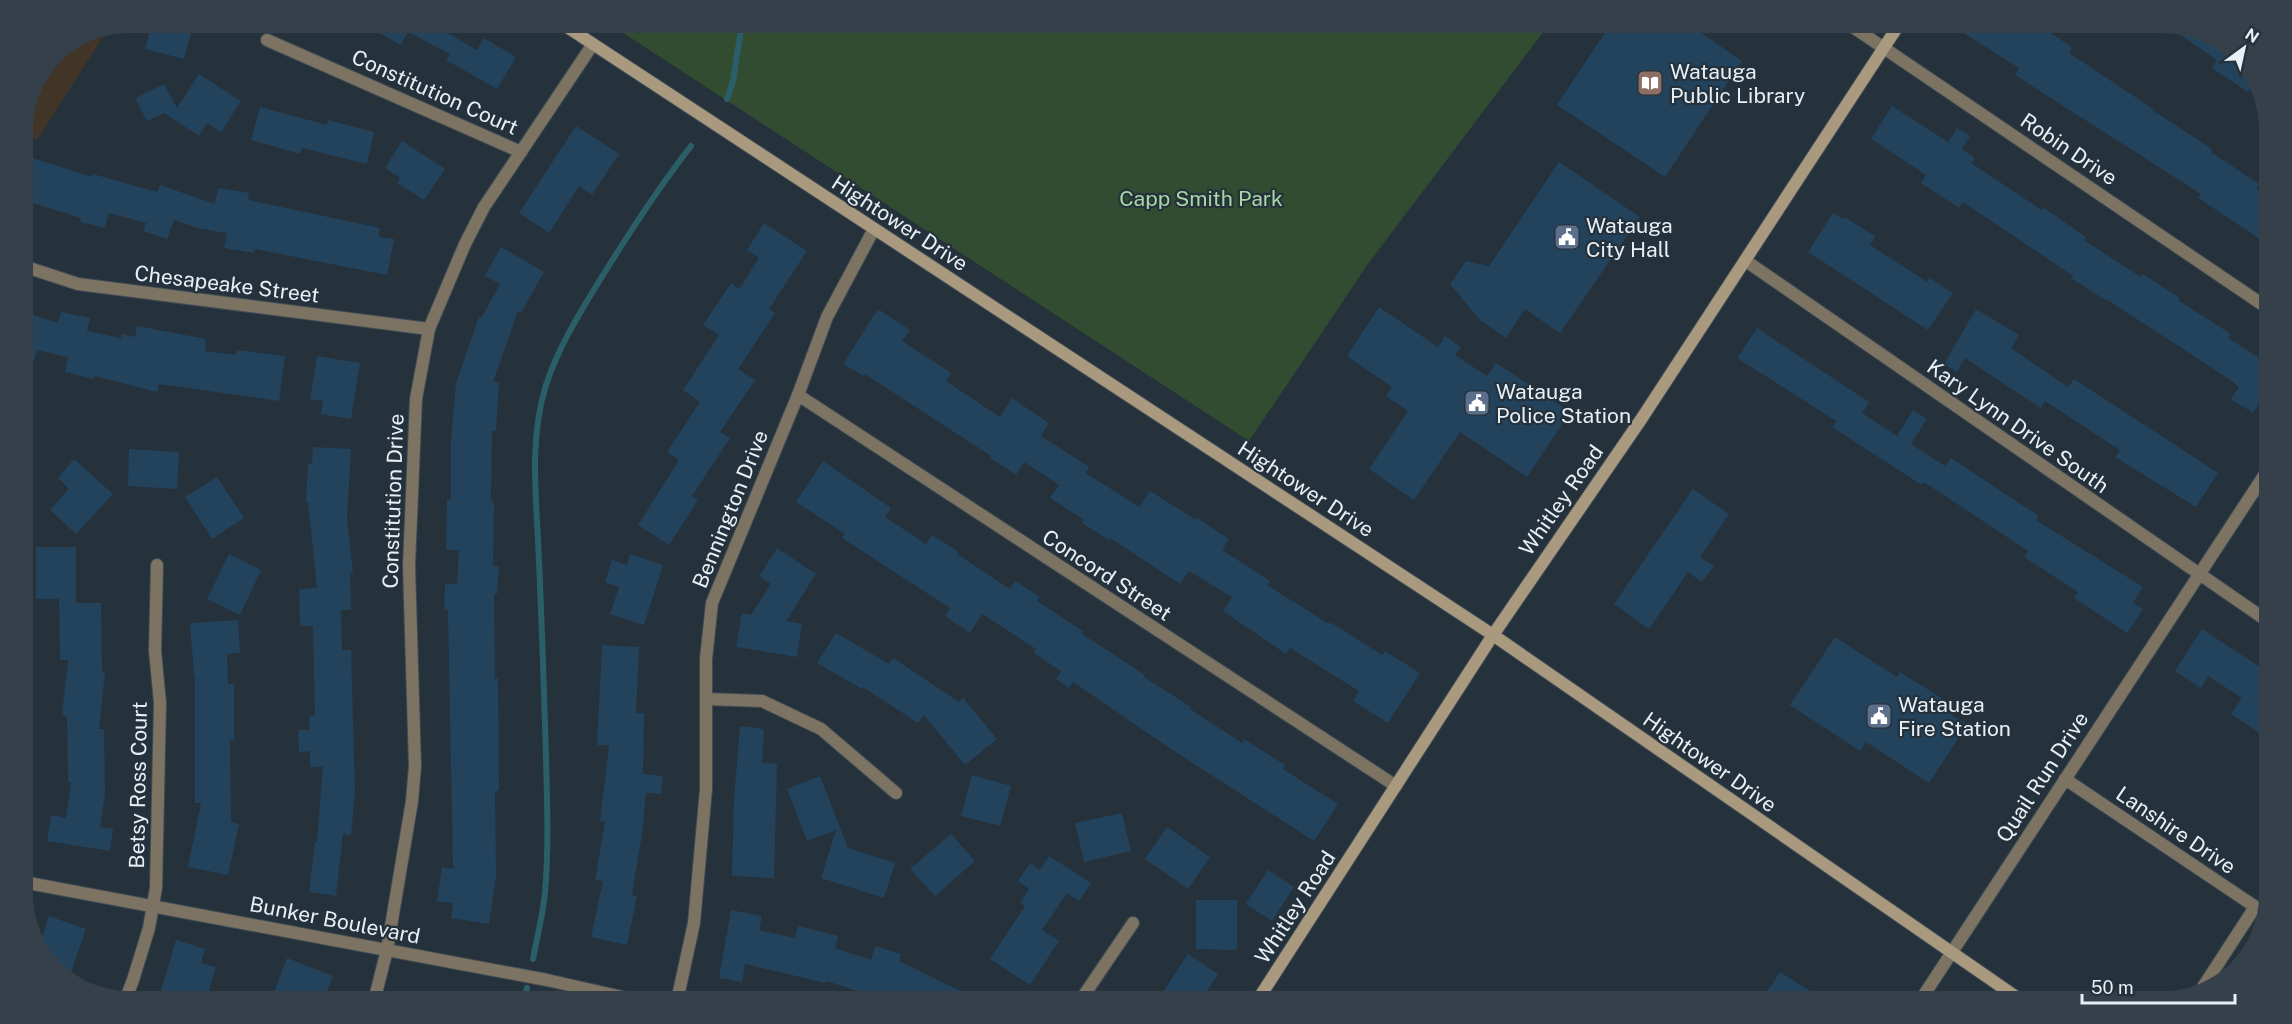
<svg xmlns="http://www.w3.org/2000/svg" width="2292" height="1024" viewBox="0 0 2292 1024" font-family="'Public Sans',sans-serif">
<style>
.commercial{fill:#403526}
.green{fill:#324c31}
.lines{fill:none;stroke-linecap:round;stroke-linejoin:round}
.stream{stroke:#2a5f6a;stroke-width:6}
.building{fill:#23435d}
.street-casing{stroke:#404c55;stroke-width:14}
.secondary-casing{stroke:#404c55;stroke-width:14}
.street{stroke:#7c7363;stroke-width:12}
.secondary{stroke:#a8997f;stroke-width:12}
.labels{text-anchor:middle;dominant-baseline:central;stroke-width:4.5;stroke-linejoin:round;paint-order:stroke}
.poi-label{font-size:21px;fill:#e8f0f7;stroke:#25313b;text-anchor:start}
.street-label{font-size:21px;fill:#e8f0f7;stroke:#25313b}
.park-label{font-size:21px;fill:#a7d8a3;stroke:#25313b}
</style>
<rect width="100%" height="100%" fill="#25313b"/>
<path class="commercial" d="M 110,26 L 37,140 L 23,131 L 23,122 L 54,53 L 88,30 Z"/>
<path class="green" d="M 608,23 L 1550,23 L 1368,264 L 1249,441 Z"/>
<g class="lines">
<g class="stream">
<path d="M 727,99 L 733,81 L 742,23"/>
<path d="M 533,959 C 537,937 543,915 545,892 C 549,847 547,801 546,756 C 544,691 542,626 539,561 C 537,502 528,443 546,385 C 557,351 576,319 595,288 C 625,239 656,191 691,146"/>
<path d="M 524,1001 L 527,988"/>
</g>
</g>
<g class="building">
<path d="M 152,22 L 194,22 L 184,59 L 145,49 Z"/>
<path d="M 359,22 L 444,22 L 441,29 L 477,50 L 484,38 L 516,57 L 497,89 L 446,60 L 450,54 L 408,32 L 401,45 Z"/>
<path d="M 1612,22 L 1685,22 L 1742,61 L 1665,177 L 1557,105 Z"/>
<path d="M 1946,22 L 2034,22 L 2072,47 L 2069,53 L 2153,109 L 2152,110 L 2212,149 L 2211,152 L 2259,184 L 2256,189 L 2269,197 L 2269,245 L 2198,198 L 2201,194 L 2015,75 L 2019,68 Z"/>
<path d="M 2161,22 L 2204,31 L 2251,69 L 2255,81 L 2248,92 L 2212,68 L 2217,60 Z"/>
<path d="M 199,74 L 241,101 L 221,132 L 207,123 L 199,136 L 164,113 L 147,121 L 135,98 L 164,84 L 177,108 Z"/>
<path d="M 1892,106 L 1948,142 L 1957,128 L 1970,136 L 1962,149 L 1975,158 L 1971,163 L 2042,210 L 2044,208 L 2086,237 L 2084,240 L 2141,277 L 2143,274 L 2180,298 L 2178,300 L 2231,334 L 2228,338 L 2269,364 L 2269,387 L 2253,413 L 2231,399 L 2239,387 L 2226,377 L 2106,299 L 2105,300 L 2071,278 L 2073,276 L 1963,202 L 1959,208 L 1921,183 L 1926,175 L 1871,139 Z"/>
<path d="M 260,107 L 327,125 L 328,120 L 374,132 L 367,164 L 302,148 L 300,154 L 251,140 Z"/>
<path d="M 576,126 L 619,154 L 592,195 L 579,186 L 549,233 L 519,213 Z"/>
<path d="M 402,141 L 445,169 L 424,200 L 397,183 L 400,178 L 385,168 Z"/>
<path d="M 23,155 L 92,177 L 93,174 L 157,192 L 160,185 L 215,204 L 218,188 L 249,193 L 248,200 L 380,228 L 378,237 L 394,239 L 387,275 L 255,249 L 254,253 L 224,248 L 227,233 L 197,228 L 174,220 L 167,239 L 143,231 L 146,223 L 109,213 L 105,228 L 80,222 L 81,218 L 23,200 Z"/>
<path d="M 1559,162 L 1640,217 L 1560,333 L 1525,309 L 1506,338 L 1480,320 L 1450,284 L 1466,261 L 1489,266 Z"/>
<path d="M 1833,213 L 1843,219 L 1844,217 L 1875,236 L 1870,245 L 1927,282 L 1930,278 L 1953,293 L 1928,330 L 1808,252 Z"/>
<path d="M 764,223 L 807,251 L 769,309 L 775,313 L 738,369 L 755,380 L 720,432 L 730,438 L 692,496 L 698,500 L 669,545 L 638,525 L 679,460 L 667,452 L 700,402 L 683,390 L 719,335 L 703,325 L 731,283 L 739,289 L 759,258 L 747,250 Z"/>
<path d="M 501,247 L 544,272 L 521,313 L 518,311 L 493,382 L 499,382 L 496,431 L 492,431 L 491,501 L 494,501 L 493,566 L 499,566 L 497,594 L 494,594 L 495,679 L 498,678 L 499,791 L 495,791 L 496,877 L 489,924 L 451,918 L 453,903 L 437,901 L 442,867 L 453,869 L 448,610 L 444,610 L 445,584 L 457,584 L 459,550 L 446,550 L 447,500 L 451,500 L 451,442 L 456,383 L 479,317 L 481,318 L 500,284 L 485,276 Z"/>
<path d="M 1379,307 L 1438,347 L 1445,336 L 1461,347 L 1455,355 L 1487,376 L 1496,363 L 1570,412 L 1527,477 L 1460,432 L 1414,500 L 1369,469 L 1408,411 L 1386,396 L 1392,387 L 1347,356 Z"/>
<path d="M 878,309 L 910,330 L 902,341 L 951,373 L 946,381 L 1000,417 L 1012,398 L 1049,423 L 1041,436 L 1089,467 L 1086,473 L 1139,507 L 1150,491 L 1196,520 L 1197,518 L 1229,539 L 1222,550 L 1270,581 L 1267,585 L 1329,624 L 1330,622 L 1382,655 L 1385,651 L 1420,673 L 1388,723 L 1353,701 L 1359,691 L 1290,648 L 1286,654 L 1223,611 L 1232,597 L 1189,571 L 1180,584 L 1110,538 L 1109,540 L 1082,523 L 1084,520 L 1050,498 L 1059,485 L 1024,462 L 1016,475 L 990,458 L 991,456 L 865,374 L 864,376 L 843,364 Z"/>
<path d="M 1976,309 L 2019,335 L 2011,348 L 2068,387 L 2074,379 L 2218,473 L 2196,507 L 2115,457 L 2120,450 L 2045,401 L 2041,408 L 1965,358 L 1957,372 L 1944,364 Z"/>
<path d="M 23,312 L 58,323 L 61,312 L 90,318 L 87,331 L 121,338 L 122,334 L 135,337 L 137,326 L 206,339 L 205,351 L 236,355 L 236,350 L 285,356 L 279,401 L 159,384 L 157,392 L 95,376 L 94,379 L 65,372 L 68,357 L 37,350 L 27,384 L 23,383 Z"/>
<path d="M 1757,328 L 1869,402 L 1862,413 L 1897,436 L 1913,410 L 1927,419 L 1911,444 L 1945,466 L 1951,458 L 2039,516 L 2036,520 L 2143,587 L 2133,603 L 2143,609 L 2127,633 L 2074,598 L 2078,592 L 2024,557 L 2028,551 L 1924,482 L 1922,485 L 1832,427 L 1836,421 L 1737,358 Z"/>
<path d="M 317,356 L 360,363 L 351,419 L 321,414 L 323,401 L 310,399 Z"/>
<path d="M 313,447 L 351,449 L 347,519 L 353,572 L 350,573 L 351,610 L 341,610 L 342,650 L 351,650 L 355,791 L 351,835 L 343,834 L 336,896 L 309,892 L 315,841 L 317,842 L 323,767 L 310,767 L 310,751 L 299,752 L 298,730 L 310,730 L 309,717 L 315,716 L 313,626 L 300,626 L 299,589 L 317,588 L 308,502 L 306,502 L 308,463 L 312,464 Z"/>
<path d="M 129,449 L 179,452 L 177,489 L 128,486 Z"/>
<path d="M 74,459 L 113,494 L 76,534 L 50,510 L 69,489 L 58,478 Z"/>
<path d="M 823,461 L 891,508 L 885,517 L 926,544 L 932,535 L 959,552 L 957,554 L 1010,589 L 1015,581 L 1040,597 L 1037,601 L 1084,632 L 1082,634 L 1145,675 L 1144,677 L 1191,707 L 1190,709 L 1242,743 L 1244,739 L 1285,765 L 1283,769 L 1338,804 L 1314,841 L 1171,749 L 1073,682 L 1069,688 L 1056,679 L 1061,671 L 1034,653 L 1036,649 L 982,614 L 970,633 L 945,616 L 950,608 L 842,538 L 845,534 L 796,502 Z"/>
<path d="M 217,477 L 244,518 L 212,539 L 185,497 Z"/>
<path d="M 1693,489 L 1729,514 L 1700,557 L 1714,566 L 1702,582 L 1688,572 L 1649,629 L 1614,604 Z"/>
<path d="M 36,547 L 76,547 L 76,603 L 101,603 L 102,672 L 105,672 L 99,729 L 104,729 L 105,795 L 100,827 L 113,829 L 110,851 L 47,841 L 51,815 L 66,818 L 71,782 L 68,782 L 67,716 L 62,715 L 68,660 L 60,660 L 59,599 L 36,599 Z"/>
<path d="M 777,548 L 816,574 L 786,621 L 802,624 L 797,657 L 736,647 L 742,613 L 751,615 L 771,584 L 759,576 Z"/>
<path d="M 229,554 L 261,570 L 240,615 L 207,599 Z"/>
<path d="M 630,554 L 663,565 L 644,625 L 610,614 L 619,587 L 605,582 L 612,560 L 627,565 Z"/>
<path d="M 238,620 L 240,653 L 227,654 L 228,684 L 234,684 L 234,740 L 230,740 L 231,822 L 239,824 L 228,875 L 188,867 L 201,803 L 195,803 L 195,675 L 194,675 L 190,623 Z"/>
<path d="M 2202,629 L 2269,673 L 2269,739 L 2231,714 L 2242,698 L 2208,676 L 2201,688 L 2175,671 Z"/>
<path d="M 836,633 L 889,664 L 893,658 L 959,702 L 963,698 L 997,739 L 965,765 L 924,715 L 918,723 L 863,687 L 862,689 L 817,663 Z"/>
<path d="M 1835,637 L 1897,677 L 1900,672 L 1943,699 L 1938,706 L 1967,725 L 1929,783 L 1866,742 L 1860,751 L 1790,705 Z"/>
<path d="M 602,645 L 639,647 L 636,713 L 644,713 L 643,774 L 663,776 L 661,794 L 646,793 L 642,835 L 632,895 L 637,896 L 627,945 L 591,937 L 603,881 L 595,880 L 605,822 L 600,821 L 609,745 L 597,745 Z"/>
<path d="M 740,726 L 764,729 L 762,762 L 777,764 L 774,878 L 732,876 L 734,799 Z"/>
<path d="M 972,775 L 1011,786 L 1000,826 L 961,816 Z"/>
<path d="M 820,776 L 848,848 L 895,863 L 884,898 L 821,878 L 836,830 L 807,841 L 787,789 Z"/>
<path d="M 1122,813 L 1131,851 L 1084,862 L 1075,823 Z"/>
<path d="M 1167,827 L 1210,857 L 1188,889 L 1145,859 Z"/>
<path d="M 951,834 L 975,861 L 935,896 L 910,869 Z"/>
<path d="M 1049,856 L 1091,883 L 1079,901 L 1067,893 L 1042,930 L 1059,941 L 1030,985 L 990,959 L 1025,906 L 1020,903 L 1029,889 L 1018,881 L 1030,863 L 1040,870 Z"/>
<path d="M 1268,870 L 1294,887 L 1272,921 L 1246,904 Z"/>
<path d="M 1196,900 L 1237,900 L 1237,950 L 1196,949 Z"/>
<path d="M 731,910 L 762,916 L 759,930 L 795,938 L 798,926 L 838,936 L 835,948 L 871,960 L 875,946 L 901,954 L 899,961 L 983,1002 L 890,1002 L 827,981 L 826,983 L 745,964 L 742,982 L 719,978 Z"/>
<path d="M 49,916 L 86,929 L 69,978 L 44,960 L 39,946 Z"/>
<path d="M 176,940 L 205,949 L 201,963 L 216,967 L 208,994 L 194,990 L 191,1002 L 173,1002 L 159,997 Z"/>
<path d="M 1188,954 L 1218,974 L 1201,1001 L 1157,1001 Z"/>
<path d="M 287,958 L 333,976 L 323,1002 L 270,1002 Z"/>
<path d="M 1780,972 L 1826,1001 L 1761,1001 Z"/>
</g>
<g class="lines">
<g class="street-casing">
<g id="street">
<path d="M 1847,23 L 2269,309"/>
<path d="M 267,40 L 521,152"/>
<path d="M 1746,261 L 2269,622"/>
<path d="M 23,266 L 78,284 L 429,329"/>
<path d="M 798,395 L 1396,786"/>
<path d="M 706,699 L 762,701 L 821,729 L 896,793"/>
<path d="M 2065,779 L 2266,914"/>
<path d="M 23,882 L 547,980 L 640,1001"/>
<path d="M 2201,990 L 2255,907"/>
<path d="M 125,1001 L 133,980 L 149,928 L 156,888 L 160,703 L 155,651 L 157,565"/>
<path d="M 374,1001 L 387,950 L 412,801 L 415,766 L 409,566 L 416,399 L 429,329 L 465,244 L 484,207 L 593,44"/>
<path d="M 677,1001 L 694,923 L 706,789 L 706,659 L 712,603 L 798,395 L 827,317 L 874,229"/>
<path d="M 1080,1001 L 1133,923"/>
<path d="M 1920,1001 L 2269,468"/>
</g>
</g>
<g class="secondary-casing">
<g id="secondary">
<path d="M 561,23 L 1493,635 L 2022,1001"/>
<path d="M 1257,1001 L 1493,635 L 1642,418 L 1900,23"/>
</g>
</g>
<use href="#street" class="street"/>
<use href="#secondary" class="secondary"/>
</g>
<defs>
<g id="library-square" transform="scale(1.35)"><rect x="-9" y="-9" width="18" height="18" rx="4" fill="#8d6e63" stroke="#25313b"/><path d="M-6-4Q-3-5.5-.7-3.5V5Q-3 3-6 4ZM6-4Q3-5.5 .7-3.5V5Q3 3 6 4Z" fill="#fff"/></g>
<g id="civic-square" transform="scale(1.35)"><rect x="-9" y="-9" width="18" height="18" rx="4" fill="#5c6f8a" stroke="#25313b"/><path d="M-.6-6.5H3V-4.5H.6V-3L4-1V1h2V6H-6V1h2V-1L-.6-3ZM-1.2 2.5V6h2.4V2.5Z" fill="#fff"/></g>
</defs>
<g fill-rule="evenodd">
<use href="#library-square" x="1650" y="83"/>
<use href="#civic-square" x="1567" y="237"/>
<use href="#civic-square" x="1477" y="403"/>
<use href="#civic-square" x="1879" y="716"/>
</g>
<g class="labels">
<g class="poi-label">
<text x="1670" y="71">Watauga<tspan x="1670" dy="24">Public Library</tspan></text>
<text x="1586" y="225">Watauga<tspan x="1586" dy="24">City Hall</tspan></text>
<text x="1496" y="391">Watauga<tspan x="1496" dy="24">Police Station</tspan></text>
<text x="1898" y="704">Watauga<tspan x="1898" dy="24">Fire Station</tspan></text>
</g>
<g class="street-label">
<text transform="translate(435 92) rotate(24)">Constitution Court</text>
<text transform="translate(2069 149) rotate(34)">Robin Drive</text>
<text transform="translate(900 223) rotate(33)">Hightower Drive</text>
<text transform="translate(227 284) rotate(7)">Chesapeake Street</text>
<text transform="translate(2018 426) rotate(35)">Kary Lynn Drive South</text>
<text transform="translate(1306 489) rotate(33)">Hightower Drive</text>
<text transform="translate(1561 500) rotate(-55)">Whitley Road</text>
<text transform="translate(393 501) rotate(-88)">Constitution Drive</text>
<text transform="translate(730 509) rotate(-68)">Bennington Drive</text>
<text transform="translate(1107 575) rotate(33)">Concord Street</text>
<text transform="translate(1710 762) rotate(35)">Hightower Drive</text>
<text transform="translate(2042 777) rotate(-57)">Quail Run Drive</text>
<text transform="translate(138 785) rotate(-89)">Betsy Ross Court</text>
<text transform="translate(2176 830) rotate(34)">Lanshire Drive</text>
<text transform="translate(1295 907) rotate(-57)">Whitley Road</text>
<text transform="translate(335 920) rotate(11)">Bunker Boulevard</text>
</g>
<g class="park-label">
<text x="1201" y="198">Capp Smith Park</text>
</g>
</g>
<path d="M0 0H2292V1024H0ZM129 33H2163A96 96 0 0 1 2259 129V895A96 96 0 0 1 2163 991H129A96 96 0 0 1 33 895V129A96 96 0 0 1 129 33Z" fill="#35404a" fill-rule="evenodd"/>
<g transform="translate(2244 48) rotate(33)" stroke="#25313b" stroke-width="4.5" paint-order="stroke">
<path d="M0-4.5L10 22L0 15L-10 22Z" fill="#e8f0f7"/>
<text y="-9" font-size="16" font-weight="bold" text-anchor="middle" fill="#e8f0f7">N</text>
</g>
<path d="M2082 994v9h153v-9" fill="none" stroke="#e8f0f7" stroke-width="3"/>
<text x="2091" y="994" font-size="18" fill="#e8f0f7" stroke="#25313b" stroke-width="4.5" paint-order="stroke">50 m</text>
</svg>
